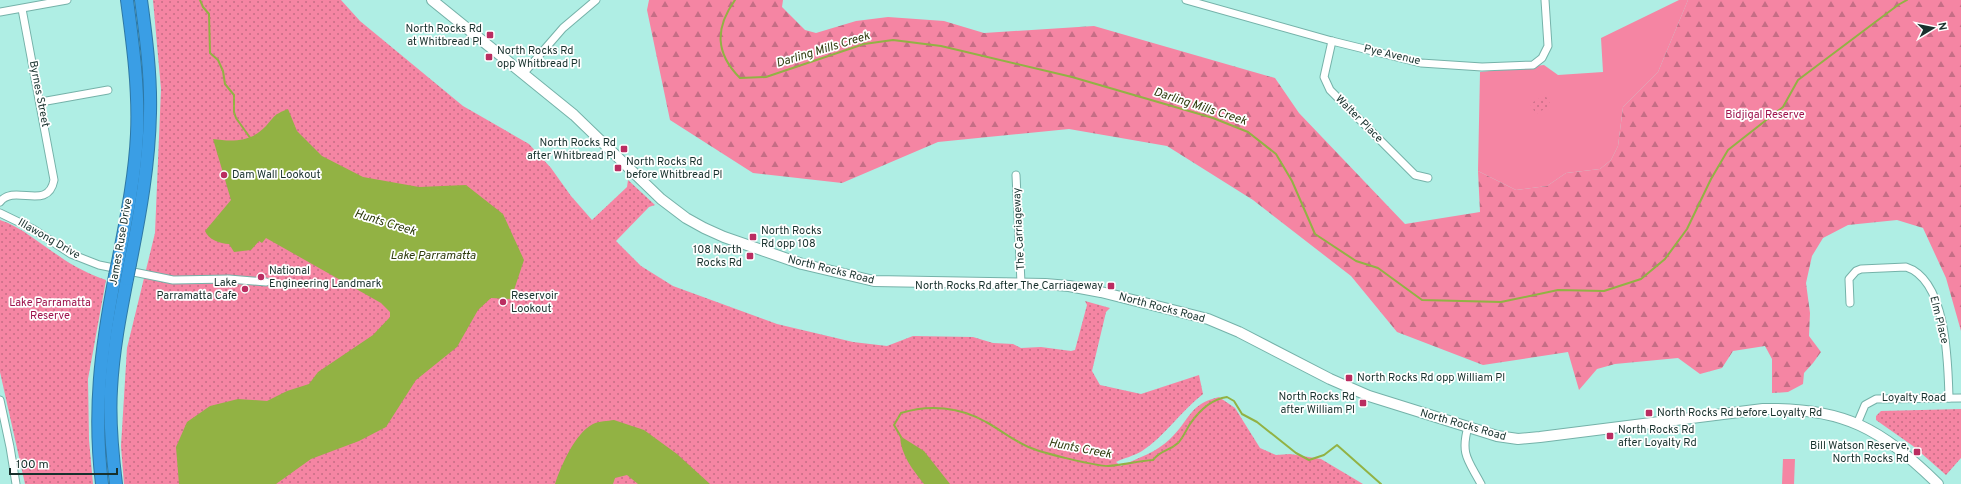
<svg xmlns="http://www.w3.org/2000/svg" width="1961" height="484" viewBox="0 0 1961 484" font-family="Overpass,sans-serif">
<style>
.grass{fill:#f585a3}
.forest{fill:url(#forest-firs)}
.park{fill:url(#park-dots)}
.water{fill:#92b244}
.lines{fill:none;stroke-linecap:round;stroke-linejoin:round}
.stream{stroke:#92b244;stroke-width:2}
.street-casing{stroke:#75b2a9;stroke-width:9}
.secondary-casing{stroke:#75b2a9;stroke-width:12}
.highway-casing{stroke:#2e78a5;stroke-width:14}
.street{stroke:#fff;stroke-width:7}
.secondary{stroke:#fff;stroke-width:10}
.highway{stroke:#3a9ee5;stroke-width:12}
.highway-bridge-casing{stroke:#2e78a5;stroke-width:14;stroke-linecap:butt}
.highway-bridge{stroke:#3a9ee5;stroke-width:12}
.poi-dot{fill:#ba2d61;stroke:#fff;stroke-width:1.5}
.labels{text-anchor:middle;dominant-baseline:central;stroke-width:3.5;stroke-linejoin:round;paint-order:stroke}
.poi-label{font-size:11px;fill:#18312d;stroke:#fff;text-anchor:start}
.street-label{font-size:11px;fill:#18312d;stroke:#fff}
.park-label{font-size:11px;fill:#9e144d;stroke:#fff}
.water-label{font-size:12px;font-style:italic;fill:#2e3b0d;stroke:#fff}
</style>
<defs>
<pattern id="forest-firs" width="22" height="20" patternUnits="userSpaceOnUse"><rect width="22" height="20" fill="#f585a3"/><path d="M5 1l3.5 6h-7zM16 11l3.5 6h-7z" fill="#c56d85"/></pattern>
<pattern id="park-dots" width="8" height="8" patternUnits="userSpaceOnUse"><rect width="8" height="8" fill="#f585a3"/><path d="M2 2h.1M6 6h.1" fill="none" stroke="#c56d85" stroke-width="1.8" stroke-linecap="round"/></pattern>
</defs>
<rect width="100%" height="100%" fill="#afeee4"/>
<g class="grass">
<path d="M 1679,0 L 1688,0 L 1658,72 L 1623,107 L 1618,146 L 1611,160 L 1600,169 L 1566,173 L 1547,186 L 1516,190 L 1478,171 L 1480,72 L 1544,65 L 1558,75 L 1603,72 L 1601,38 Z"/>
<path d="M 1783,459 L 1795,459 L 1794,484 L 1782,484 Z"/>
</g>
<path class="forest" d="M 649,0 L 783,0 L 782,7 L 805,30 L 816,33 L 856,21 L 888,17 L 944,21 L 984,33 L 1094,26 L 1275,78 L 1299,113 L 1405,224 L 1480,212 L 1478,171 L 1516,190 L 1547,186 L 1566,173 L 1600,169 L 1611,160 L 1618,146 L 1623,107 L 1658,72 L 1688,0 L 1961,0 L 1961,331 L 1946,278 L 1923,228 L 1897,220 L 1848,225 L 1823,238 L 1812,256 L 1806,283 L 1810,313 L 1809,336 L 1821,352 L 1813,363 L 1804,373 L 1803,384 L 1788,392 L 1772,393 L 1772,359 L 1765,346 L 1733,351 L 1722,368 L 1700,374 L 1678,358 L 1615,364 L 1597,369 L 1579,390 L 1568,352 L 1483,365 L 1397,332 L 1351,276 L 1253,200 L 1167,146 L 1069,129 L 938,142 L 842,183 L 753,173 L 670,120 L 647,10 Z"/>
<g class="park">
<path d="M 153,0 L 341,0 L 360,21 L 463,106 L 529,144 L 551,168 L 571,196 L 592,220 L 627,187 L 628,180 L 655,205 L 649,207 L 616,241 L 641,266 L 673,286 L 777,324 L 853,342 L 887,346 L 913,336 L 973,337 L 993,343 L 1013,344 L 1021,348 L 1041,347 L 1071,351 L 1075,350 L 1087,305 L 1085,301 L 1110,308 L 1106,312 L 1092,371 L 1100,385 L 1141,394 L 1199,375 L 1203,394 C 1181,411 1165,436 1142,451 C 1134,456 1124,458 1116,462 L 1121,466 C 1138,458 1157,452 1170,439 C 1190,420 1189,404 1219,397 L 1235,408 L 1260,448 L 1276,455 L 1290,454 L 1321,459 L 1363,484 L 124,484 L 121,446 L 127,348 L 155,233 L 161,89 Z"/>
<path d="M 1545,95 L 1551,105 L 1536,114 L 1530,104 Z"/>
<path d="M 0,220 C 22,227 40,244 59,256 C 73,266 89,274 106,280 L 88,379 L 89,440 L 93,484 L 25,484 L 0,372 Z"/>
<path d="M 1961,409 L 1961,458 L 1946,475 L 1913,446 L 1876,420 L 1876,416 L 1881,411 Z"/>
</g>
<g class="water">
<path d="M 288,109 L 297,131 L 322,156 L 363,177 L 419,187 L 466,185 L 503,214 L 524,260 L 511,299 L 491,298 L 478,310 L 457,347 L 416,380 L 386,427 L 359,441 L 311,459 L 276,484 L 179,484 L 176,447 L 187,422 L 210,406 L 238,399 L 267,401 L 287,391 L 309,384 L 318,372 L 373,335 L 390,317 L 390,312 L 381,303 L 266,238 L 262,243 L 259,241 L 251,250 L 234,252 L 229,244 C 220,244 208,239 205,231 L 231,200 L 213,139 C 233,142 251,142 266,126 C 276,115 273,115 288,109 Z"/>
<path d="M 614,420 L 644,430 L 677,454 L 710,484 L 638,484 L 627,475 L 615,478 L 613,484 L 555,484 C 561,466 575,433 593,424 C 599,421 608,421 614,420 Z"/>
<path d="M 900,436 L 924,451 L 950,484 L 924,484 C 912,469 901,455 900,436 Z"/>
</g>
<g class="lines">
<g class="stream">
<path d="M 200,0 L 203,7 L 209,14 L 210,53 L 218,60 L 223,71 L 225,84 L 234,95 L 234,112 L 236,118 L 251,139"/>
<path d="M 735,0 C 715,28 715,53 740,78 L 766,77 L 864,44 L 893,40 L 941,46 L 1072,77 L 1213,118 L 1248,132 L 1276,154 L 1292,181 L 1315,234 L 1356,261 L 1378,268 L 1422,300 L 1501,302 L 1558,290 L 1604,291 L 1641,279 L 1665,259 L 1687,229 L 1711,179 L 1728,150 L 1783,107 L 1798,80 L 1898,5 L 1907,0"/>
<path d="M 901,437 L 894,425 L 901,413 C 929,404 960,407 986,422 C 1001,430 1015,442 1031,448 C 1043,453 1095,466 1108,466 C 1123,465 1138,461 1153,460 C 1162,449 1168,452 1178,443 C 1183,438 1186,430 1190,424 C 1199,411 1212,399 1227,397 L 1234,401 L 1242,414 L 1257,422 L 1296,453 L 1309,460 L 1324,455 L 1337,445 L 1381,484"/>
</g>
<g class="street-casing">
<g id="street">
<path d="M 1186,0 L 1332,41 L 1421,63 L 1482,67 L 1533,65 L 1542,58 L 1548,46 L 1545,0"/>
<path d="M 0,12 L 67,0"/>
<path d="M 1332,41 L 1324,77 L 1330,90 L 1415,175 L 1428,178"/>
<path d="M 523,74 L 563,28 L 596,0"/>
<path d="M 41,102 L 108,90"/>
<path d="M 1016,175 L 1021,283"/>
<path d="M 0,202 C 14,183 48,212 54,180 L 22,9"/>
<path d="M 0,213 L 33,229 L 71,254 L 99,265 L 173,280 L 229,279 L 266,282"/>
<path d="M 1850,303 L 1849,279 L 1856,271 L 1861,269 L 1906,267 C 1947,280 1948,363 1949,398"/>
<path d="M 0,400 L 10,447 L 16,484"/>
<path d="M 1857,424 L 1865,405 L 1876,399 L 1961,398"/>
<path d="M 1468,427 C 1460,455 1469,461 1481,484"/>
</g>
</g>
<g class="secondary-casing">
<path id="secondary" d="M 432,0 L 574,115 L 661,199 L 686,218 L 704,228 L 724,237 L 802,264 L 874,281 L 1045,284 L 1069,286 L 1101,292 L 1208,319 L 1239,332 L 1330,379 L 1369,396 L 1497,436 L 1518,439 L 1540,437 L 1763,409 C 1844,407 1881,429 1938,484"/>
</g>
<g class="highway-casing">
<g id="highway">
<path d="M 118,262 C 126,220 135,177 137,134 C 139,89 133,45 127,0"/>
<path d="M 130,264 C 140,214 149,164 150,113 C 151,75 146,37 141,0"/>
<path d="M 102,484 C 93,410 101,349 115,276"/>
<path d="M 116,484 C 112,452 109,420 111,389 C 113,351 120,315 127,279"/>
</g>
</g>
<use href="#street" class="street"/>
<use href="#secondary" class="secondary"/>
<use href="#highway" class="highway"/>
<g class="highway-bridge-casing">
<g id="highway-bridge">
<path d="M 115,276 L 118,262"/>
<path d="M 127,279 L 130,264"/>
</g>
</g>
<use href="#highway-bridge" class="highway-bridge"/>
</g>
<g class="poi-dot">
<rect x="486" y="31" width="8" height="8" rx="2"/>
<rect x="485" y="53" width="8" height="8" rx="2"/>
<rect x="620" y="145" width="8" height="8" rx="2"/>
<rect x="614" y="164" width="8" height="8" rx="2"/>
<circle cx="224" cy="175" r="4"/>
<rect x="749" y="233" width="8" height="8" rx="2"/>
<rect x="746" y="252" width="8" height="8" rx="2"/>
<circle cx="261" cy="277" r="4"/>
<rect x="1107" y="282" width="8" height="8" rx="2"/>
<circle cx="245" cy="289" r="4"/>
<circle cx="503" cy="302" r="4"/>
<rect x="1345" y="374" width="8" height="8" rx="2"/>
<rect x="1359" y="399" width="8" height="8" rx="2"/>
<rect x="1645" y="409" width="8" height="8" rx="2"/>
<rect x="1606" y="432" width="8" height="8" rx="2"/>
<rect x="1913" y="448" width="8" height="8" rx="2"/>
</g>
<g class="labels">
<g class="poi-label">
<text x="482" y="29" text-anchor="end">North Rocks Rd<tspan x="482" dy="13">at Whitbread Pl</tspan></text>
<text x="497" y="51">North Rocks Rd<tspan x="497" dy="13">opp Whitbread Pl</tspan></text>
<text x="616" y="143" text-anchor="end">North Rocks Rd<tspan x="616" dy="13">after Whitbread Pl</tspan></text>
<text x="626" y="162">North Rocks Rd<tspan x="626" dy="13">before Whitbread Pl</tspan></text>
<text x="232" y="175">Dam Wall Lookout</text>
<text x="761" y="231">North Rocks<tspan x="761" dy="13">Rd opp 108</tspan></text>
<text x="742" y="250" text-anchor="end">108 North<tspan x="742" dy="13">Rocks Rd</tspan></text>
<text x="269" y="271">National<tspan x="269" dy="13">Engineering Landmark</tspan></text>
<text x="237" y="283" text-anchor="end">Lake<tspan x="237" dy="13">Parramatta Cafe</tspan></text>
<text x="1103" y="286" text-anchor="end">North Rocks Rd after The Carriageway</text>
<text x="511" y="296">Reservoir<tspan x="511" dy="13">Lookout</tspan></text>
<text x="1357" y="378">North Rocks Rd opp William Pl</text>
<text x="1355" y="397" text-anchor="end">North Rocks Rd<tspan x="1355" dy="13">after William Pl</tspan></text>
<text x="1657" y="413">North Rocks Rd before Loyalty Rd</text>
<text x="1618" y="430">North Rocks Rd<tspan x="1618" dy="13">after Loyalty Rd</tspan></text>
<text x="1909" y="446" text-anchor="end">Bill Watson Reserve,<tspan x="1909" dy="13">North Rocks Rd</tspan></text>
</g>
<g class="street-label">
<text transform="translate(1392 55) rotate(13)">Pye Avenue</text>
<text transform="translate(39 94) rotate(79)">Byrnes Street</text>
<text transform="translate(1359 119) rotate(45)">Walter Place</text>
<text transform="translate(1019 229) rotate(-93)">The Carriageway</text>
<text transform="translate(49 239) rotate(30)">Illawong Drive</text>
<text transform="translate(121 242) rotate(-80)">James Ruse Drive</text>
<text transform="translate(831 270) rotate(14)">North Rocks Road</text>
<text transform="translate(1162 308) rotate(15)">North Rocks Road</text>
<text transform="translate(1939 320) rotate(76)">Elm Place</text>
<text x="1914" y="398">Loyalty Road</text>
<text transform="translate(1463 425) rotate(16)">North Rocks Road</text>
</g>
<g class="park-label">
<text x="1765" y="115">Bidjigal Reserve</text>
<text x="50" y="303">Lake Parramatta<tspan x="50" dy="13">Reserve</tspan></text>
</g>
<g class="water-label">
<text transform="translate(823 50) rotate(-17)">Darling Mills Creek</text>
<text transform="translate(1200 107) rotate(18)">Darling Mills Creek</text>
<text transform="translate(385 223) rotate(17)">Hunts Creek</text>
<text x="433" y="256">Lake Parramatta</text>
<text transform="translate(1080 449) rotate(11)">Hunts Creek</text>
</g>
</g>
<g transform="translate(1933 28) rotate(80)" stroke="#ffffff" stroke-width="3" paint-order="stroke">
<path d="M0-3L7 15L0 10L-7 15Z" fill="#18312d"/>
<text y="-6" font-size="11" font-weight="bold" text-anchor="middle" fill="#18312d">N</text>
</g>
<path d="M10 468v6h107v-6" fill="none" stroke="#18312d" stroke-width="2"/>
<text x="16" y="468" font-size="12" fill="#18312d" stroke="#ffffff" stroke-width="3" paint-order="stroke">100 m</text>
</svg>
